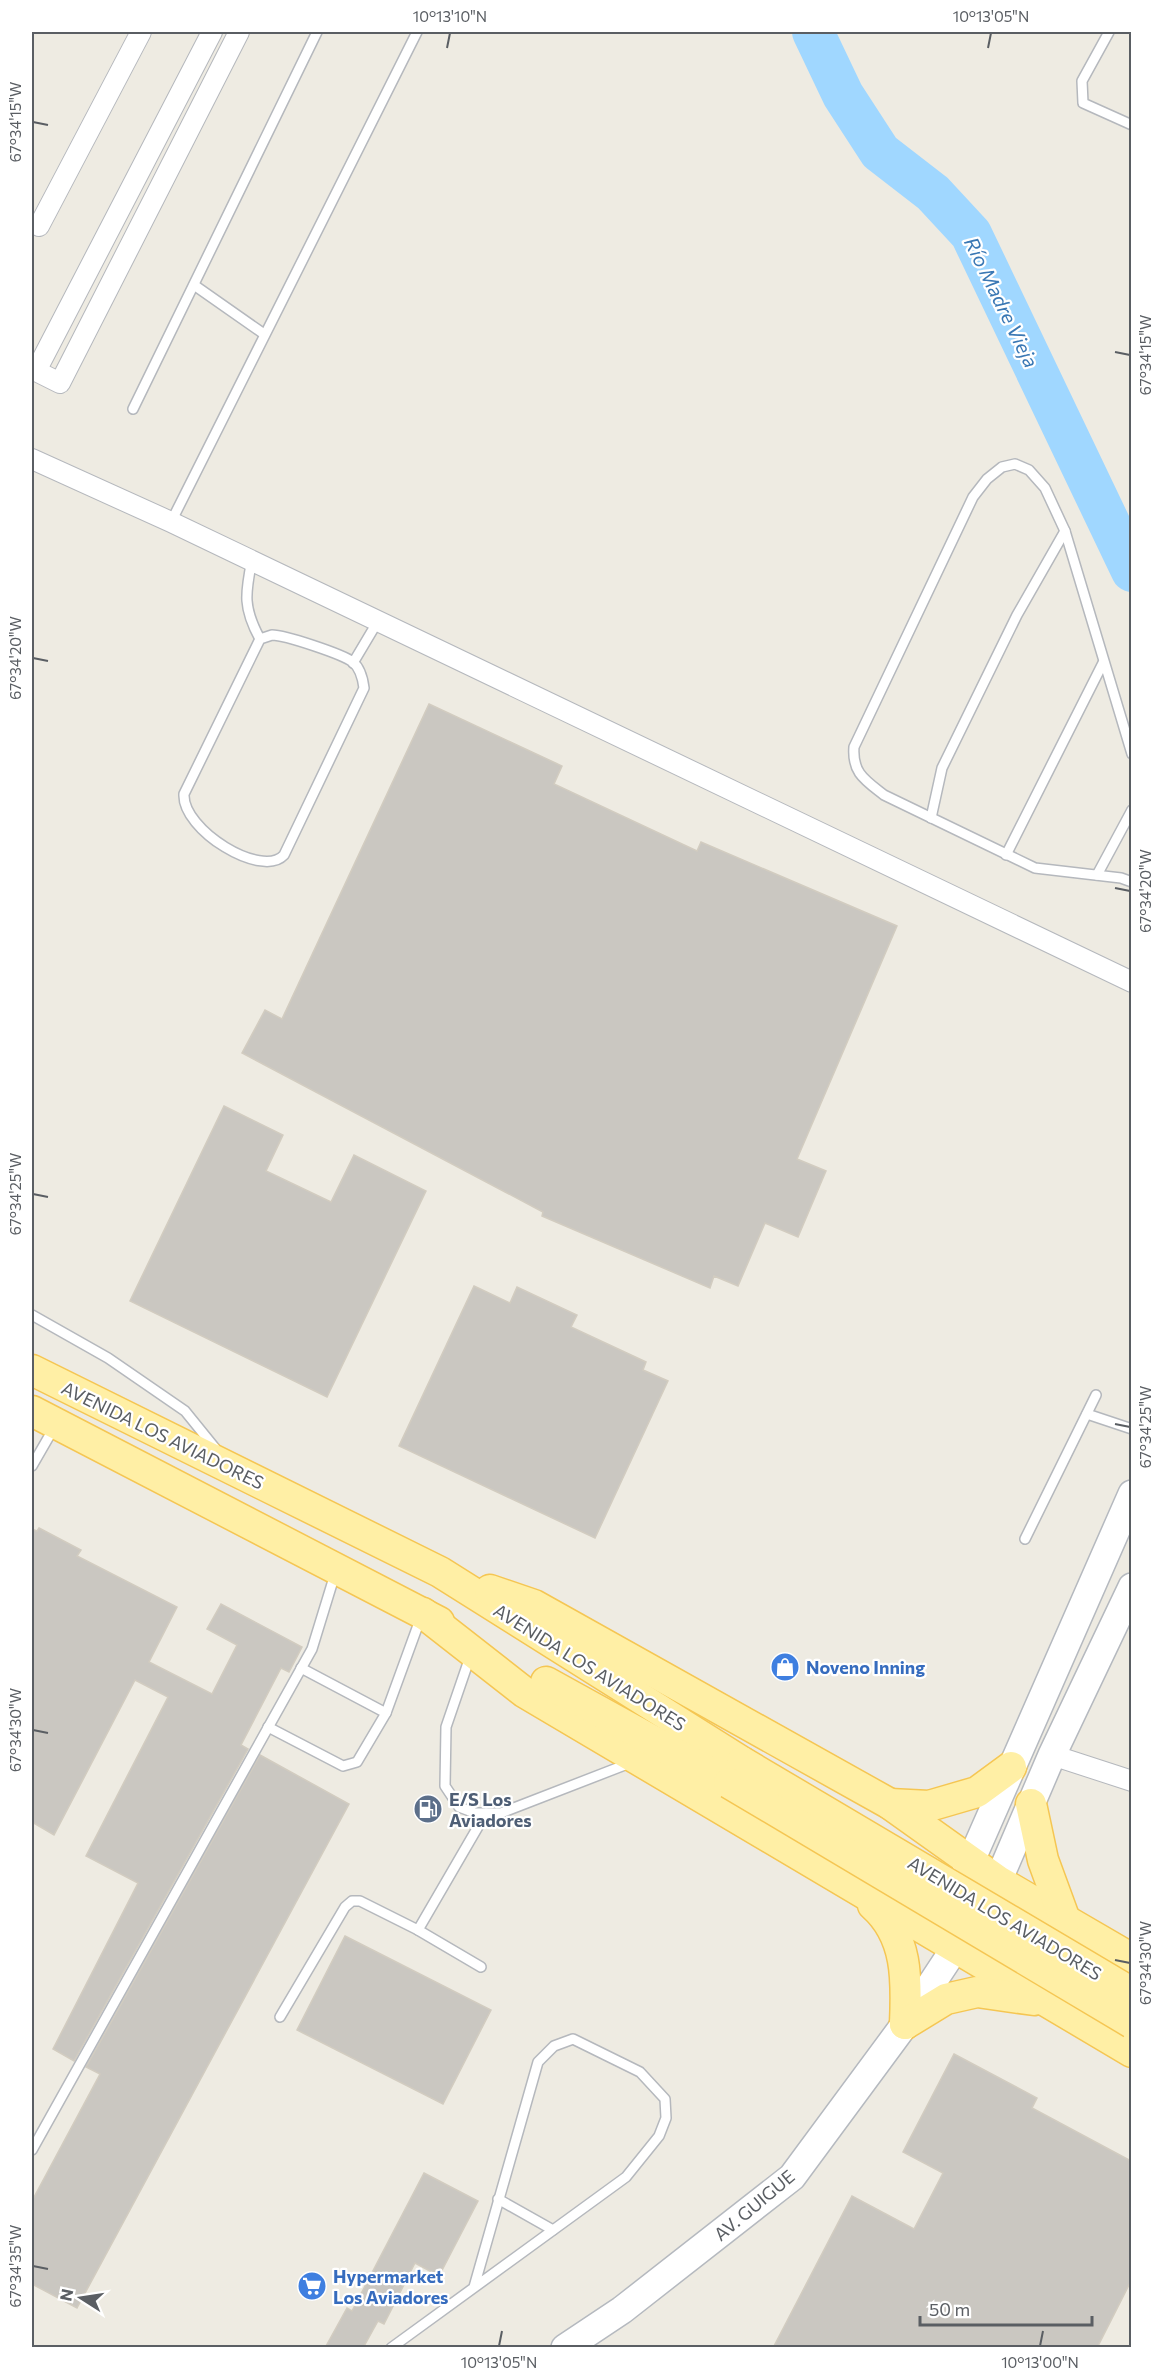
<svg xmlns="http://www.w3.org/2000/svg" width="1163" height="2379" viewBox="0 0 1163 2379" font-family="Commissioner,sans-serif">
<style>
.lines{fill:none;stroke-linecap:round;stroke-linejoin:round}
.river{stroke:#a0d7ff;stroke-width:42}
.building{fill:#cac7c1;stroke:#d2ccc0;stroke-width:1.5}
.lane-casing{stroke:#b5b8bd;stroke-width:12}
.street-casing{stroke:#b5b8bd;stroke-width:22}
.secondary-casing{stroke:#b5b9bf;stroke-width:30}
.primary-casing{stroke:#f5c653;stroke-width:33}
.lane{stroke:#fff;stroke-width:9}
.street{stroke:#fff;stroke-width:20}
.secondary{stroke:#fff;stroke-width:27}
.primary{stroke:#ffefa5;stroke-width:30}
.primary-bridge-casing{stroke:#f5c653;stroke-width:33;stroke-linecap:butt}
.primary-bridge{stroke:#ffefa5;stroke-width:30}
.ticks{fill:none;stroke:#5a5e63;stroke-width:2}
.labels{text-anchor:middle;dominant-baseline:central;stroke-width:4.5;stroke-linejoin:round;paint-order:stroke}
.street-label{font-size:18px;fill:#5a5e63;stroke:#fff}
.shop-label{font-size:18px;font-weight:bold;fill:#366cbe;stroke:#fff;text-anchor:start}
.service-label{font-size:18px;font-weight:bold;fill:#4e5e75;stroke:#fff;text-anchor:start}
.water-label{font-size:20px;font-style:italic;fill:#3a78b4;stroke:#fff}
.neatline{fill:none;stroke:#5a5e63;stroke-width:2}
.ticks-label{font-size:15px;text-anchor:middle;fill:#5a5e63}
</style>
<rect width="100%" height="100%" fill="#eeebe2"/>
<g class="lines">
<path class="river" d="M 813,32 L 843,95 L 880,152 L 933,193 L 971,234 L 1132,571"/>
</g>
<g class="building">
<path d="M 429,704 L 562,766 L 554,784 L 697,851 L 701,842 L 897,926 L 797,1159 L 826,1171 L 798,1237 L 765,1223 L 738,1286 L 714,1276 L 710,1288 L 542,1216 L 543,1212 L 242,1053 L 265,1010 L 282,1019 Z"/>
<path d="M 224,1106 L 283,1135 L 266,1171 L 331,1202 L 354,1155 L 426,1191 L 327,1397 L 130,1301 Z"/>
<path d="M 474,1286 L 510,1303 L 517,1287 L 577,1315 L 571,1327 L 646,1362 L 643,1370 L 668,1381 L 595,1538 L 399,1446 Z"/>
<path d="M 39,1528 L 81,1550 L 77,1556 L 177,1607 L 149,1662 L 212,1694 L 237,1645 L 207,1629 L 221,1604 L 302,1647 L 289,1672 L 281,1668 L 241,1745 L 248,1749 L 74,2061 L 53,2049 L 138,1883 L 86,1856 L 168,1697 L 135,1680 L 54,1835 L 32,1822 L 32,1529 L 37,1531 Z"/>
<path d="M 260,1755 L 349,1804 L 77,2308 L 32,2284 L 32,2201 L 100,2074 L 86,2067 Z"/>
<path d="M 345,1936 L 491,2010 L 443,2104 L 297,2030 Z"/>
<path d="M 954,2054 L 1037,2098 L 1032,2108 L 1131,2161 L 1131,2281 L 1097,2348 L 773,2348 L 852,2196 L 914,2229 L 943,2173 L 903,2152 Z"/>
<path d="M 424,2173 L 478,2201 L 439,2276 L 415,2263 L 384,2324 L 378,2321 L 363,2348 L 325,2348 L 347,2308 L 352,2311 Z"/>
</g>
<g class="lines">
<g class="lane-casing">
<g id="lane">
<path d="M 1109,32 L 1082,81 L 1083,103 L 1132,125"/>
<path d="M 194,285 L 264,334"/>
<path d="M 133,409 L 317,32"/>
<path d="M 171,522 L 417,32"/>
<path d="M 252,560 C 245,594 243,608 260,639"/>
<path d="M 272,635 C 285,635 342,654 353,662 C 360,668 363,680 364,688 L 284,855 C 262,879 182,830 184,794 L 260,639 Z"/>
<path d="M 353,663 L 378,621"/>
<path d="M 1132,754 L 1065,531 L 1045,488 L 1029,470 L 1015,464 L 1002,467 L 987,479 L 973,497 L 854,747 C 852,773 865,780 884,795 L 1035,868 L 1121,878 L 1132,882"/>
<path d="M 931,818 L 942,768 L 1017,615 L 1065,531"/>
<path d="M 1006,855 L 1103,663"/>
<path d="M 1097,875 L 1132,810"/>
<path d="M 32,1315 L 108,1358 L 185,1411 L 215,1448"/>
<path d="M 1087,1414 L 1132,1429"/>
<path d="M 32,1466 L 55,1426"/>
<path d="M 1025,1539 L 1096,1395"/>
<path d="M 470,1657 L 446,1727 L 445,1786 L 459,1807 L 475,1813 L 501,1813 L 630,1763"/>
<path d="M 386,1713 L 421,1617"/>
<path d="M 268,1727 L 343,1766 L 357,1762 L 386,1713 L 301,1668"/>
<path d="M 418,1930 L 481,1967"/>
<path d="M 280,2017 L 345,1907 L 352,1901 L 360,1901 L 418,1930 L 486,1813"/>
<path d="M 32,2150 L 312,1649 L 335,1574"/>
<path d="M 498,2199 L 553,2230"/>
<path d="M 391,2348 L 626,2177 L 659,2136 L 666,2118 L 665,2099 L 640,2072 L 573,2039 L 554,2046 L 538,2062 L 474,2287"/>
</g>
</g>
<g class="street-casing">
<g id="street">
<path d="M 39,226 L 141,32"/>
<path d="M 32,369 L 60,383 L 239,32"/>
<path d="M 36,371 L 212,32"/>
<path d="M 32,459 L 171,522 L 1132,982"/>
<path d="M 1052,1755 L 1132,1781"/>
</g>
</g>
<g class="secondary-casing">
<g id="secondary">
<path d="M 962,1881 L 1132,1494"/>
<path d="M 988,1898 L 998,1881 L 1052,1755 L 1132,1587"/>
<path d="M 565,2348 L 622,2310 L 792,2177 L 905,2024 L 967,1930"/>
</g>
</g>
<g class="primary-casing">
<g id="primary">
<path d="M 32,1370 L 440,1572 L 742,1762"/>
<path d="M 32,1411 L 439,1622"/>
<path d="M 490,1590 L 534,1605 L 890,1804 L 998,1881 L 1132,1959"/>
<path d="M 423,1613 L 524,1692 L 1132,2052"/>
<path d="M 546,1682 L 729,1783"/>
<path d="M 890,1804 L 929,1806 L 977,1792 L 1011,1767"/>
<path d="M 1031,1804 L 1043,1860 L 1065,1920"/>
<path d="M 873,1905 C 908,1936 907,1980 905,2024"/>
<path d="M 905,2024 L 946,1999 L 977,1992 L 1034,2000"/>
</g>
</g>
<use href="#lane" class="lane"/>
<use href="#street" class="street"/>
<use href="#secondary" class="secondary"/>
<use href="#primary" class="primary"/>
<g class="primary-bridge-casing">
<g id="primary-bridge">
<path d="M 742,1762 L 1132,1993"/>
<path d="M 729,1783 L 1132,2023"/>
</g>
</g>
<use href="#primary-bridge" class="primary-bridge"/>
</g>
<path class="ticks" d="M 447,48 L 450,33M 988,48 L 991,33M 33,122 L 48,125M 1115,352 L 1130,355M 33,658 L 48,661M 1115,888 L 1130,891M 33,1194 L 48,1197M 1115,1424 L 1130,1427M 33,1730 L 48,1733M 1115,1960 L 1130,1963M 33,2266 L 48,2269M 499,2346 L 502,2331M 1040,2346 L 1043,2331"/>
<defs>
<g id="shop-disc" transform="scale(1.5)"><circle r="9.5" fill="#3f7fe0" stroke="#fff"/><path d="M-5-2.5h2.3a2.7 3.5 0 0 1 5.4 0H5L5.5 6h-11ZM-1.5-2.5h3a1.5 2.3 0 0 0-3 0Z" fill="#fff"/></g>
<g id="fuel-disc" transform="scale(1.5)"><circle r="9.5" fill="#5c6f8a" stroke="#fff"/><path d="M-5.5-6h7V0h2V4h1.3V-2.5L3-4.5l.8-.8L6-3V5H2.5V1h-1V6h-7ZM-4.2-4.7v3.2H.2V-4.7Z" fill="#fff"/></g>
<g id="supermarket-disc" transform="scale(1.5)"><circle r="9.5" fill="#3f7fe0" stroke="#fff"/><path d="M-6-5.5h2.5l.6 2H6L4.5 2H-2.5L-4.4-4H-6ZM-1.5 3.2a1.3 1.3 0 1 0 .1 0ZM3 3.2a1.3 1.3 0 1 0 .1 0Z" fill="#fff"/></g>
</defs>
<g fill-rule="evenodd">
<use href="#shop-disc" x="785" y="1667"/>
<use href="#fuel-disc" x="428" y="1809"/>
<use href="#supermarket-disc" x="312" y="2286"/>
</g>
<g class="labels">
<g class="street-label">
<text transform="translate(163 1435) rotate(26)">AVENIDA LOS AVIADORES</text>
<text transform="translate(590 1667) rotate(32)">AVENIDA LOS AVIADORES</text>
<text transform="translate(1005 1918) rotate(31)">AVENIDA LOS AVIADORES</text>
<text transform="translate(754 2205) rotate(-40)">AV. GUIGUE</text>
</g>
<g class="shop-label">
<text x="806" y="1667">Noveno Inning</text>
<text x="333" y="2276">Hypermarket<tspan x="333" dy="21">Los Aviadores</tspan></text>
</g>
<g class="service-label">
<text x="449" y="1799">E/S Los<tspan x="449" dy="21">Aviadores</tspan></text>
</g>
<g class="water-label">
<text transform="translate(1002 302) rotate(64)">Río Madre Vieja</text>
</g>
</g>
<rect width="1163" height="2379" fill="none" stroke="#ffffff" stroke-width="66"/>
<g transform="translate(81 2298) rotate(282)" stroke="#ffffff" stroke-width="4.5" paint-order="stroke">
<path d="M0-4.5L10 22L0 15L-10 22Z" fill="#5a5e63"/>
<text y="-9" font-size="16" font-weight="bold" text-anchor="middle" fill="#5a5e63">N</text>
</g>
<path d="M920 2316v9h172v-9" fill="none" stroke="#5a5e63" stroke-width="3"/>
<text x="929" y="2316" font-size="18" fill="#5a5e63" stroke="#ffffff" stroke-width="4.5" paint-order="stroke">50 m</text>
<rect x="33" y="33" width="1097" height="2313" class="neatline"/>
<g class="ticks-label">
<text x="450" y="22">10°13'10"N</text>
<text x="991" y="22">10°13'05"N</text>
<text transform="translate(16 122) rotate(-90)" y="5">67°34'15"W</text>
<text transform="translate(1146 355) rotate(-90)" y="5">67°34'15"W</text>
<text transform="translate(16 658) rotate(-90)" y="5">67°34'20"W</text>
<text transform="translate(1146 891) rotate(-90)" y="5">67°34'20"W</text>
<text transform="translate(16 1194) rotate(-90)" y="5">67°34'25"W</text>
<text transform="translate(1146 1427) rotate(-90)" y="5">67°34'25"W</text>
<text transform="translate(16 1730) rotate(-90)" y="5">67°34'30"W</text>
<text transform="translate(1146 1963) rotate(-90)" y="5">67°34'30"W</text>
<text transform="translate(16 2266) rotate(-90)" y="5">67°34'35"W</text>
<text x="499" y="2368">10°13'05"N</text>
<text x="1040" y="2368">10°13'00"N</text>
</g>
</svg>
